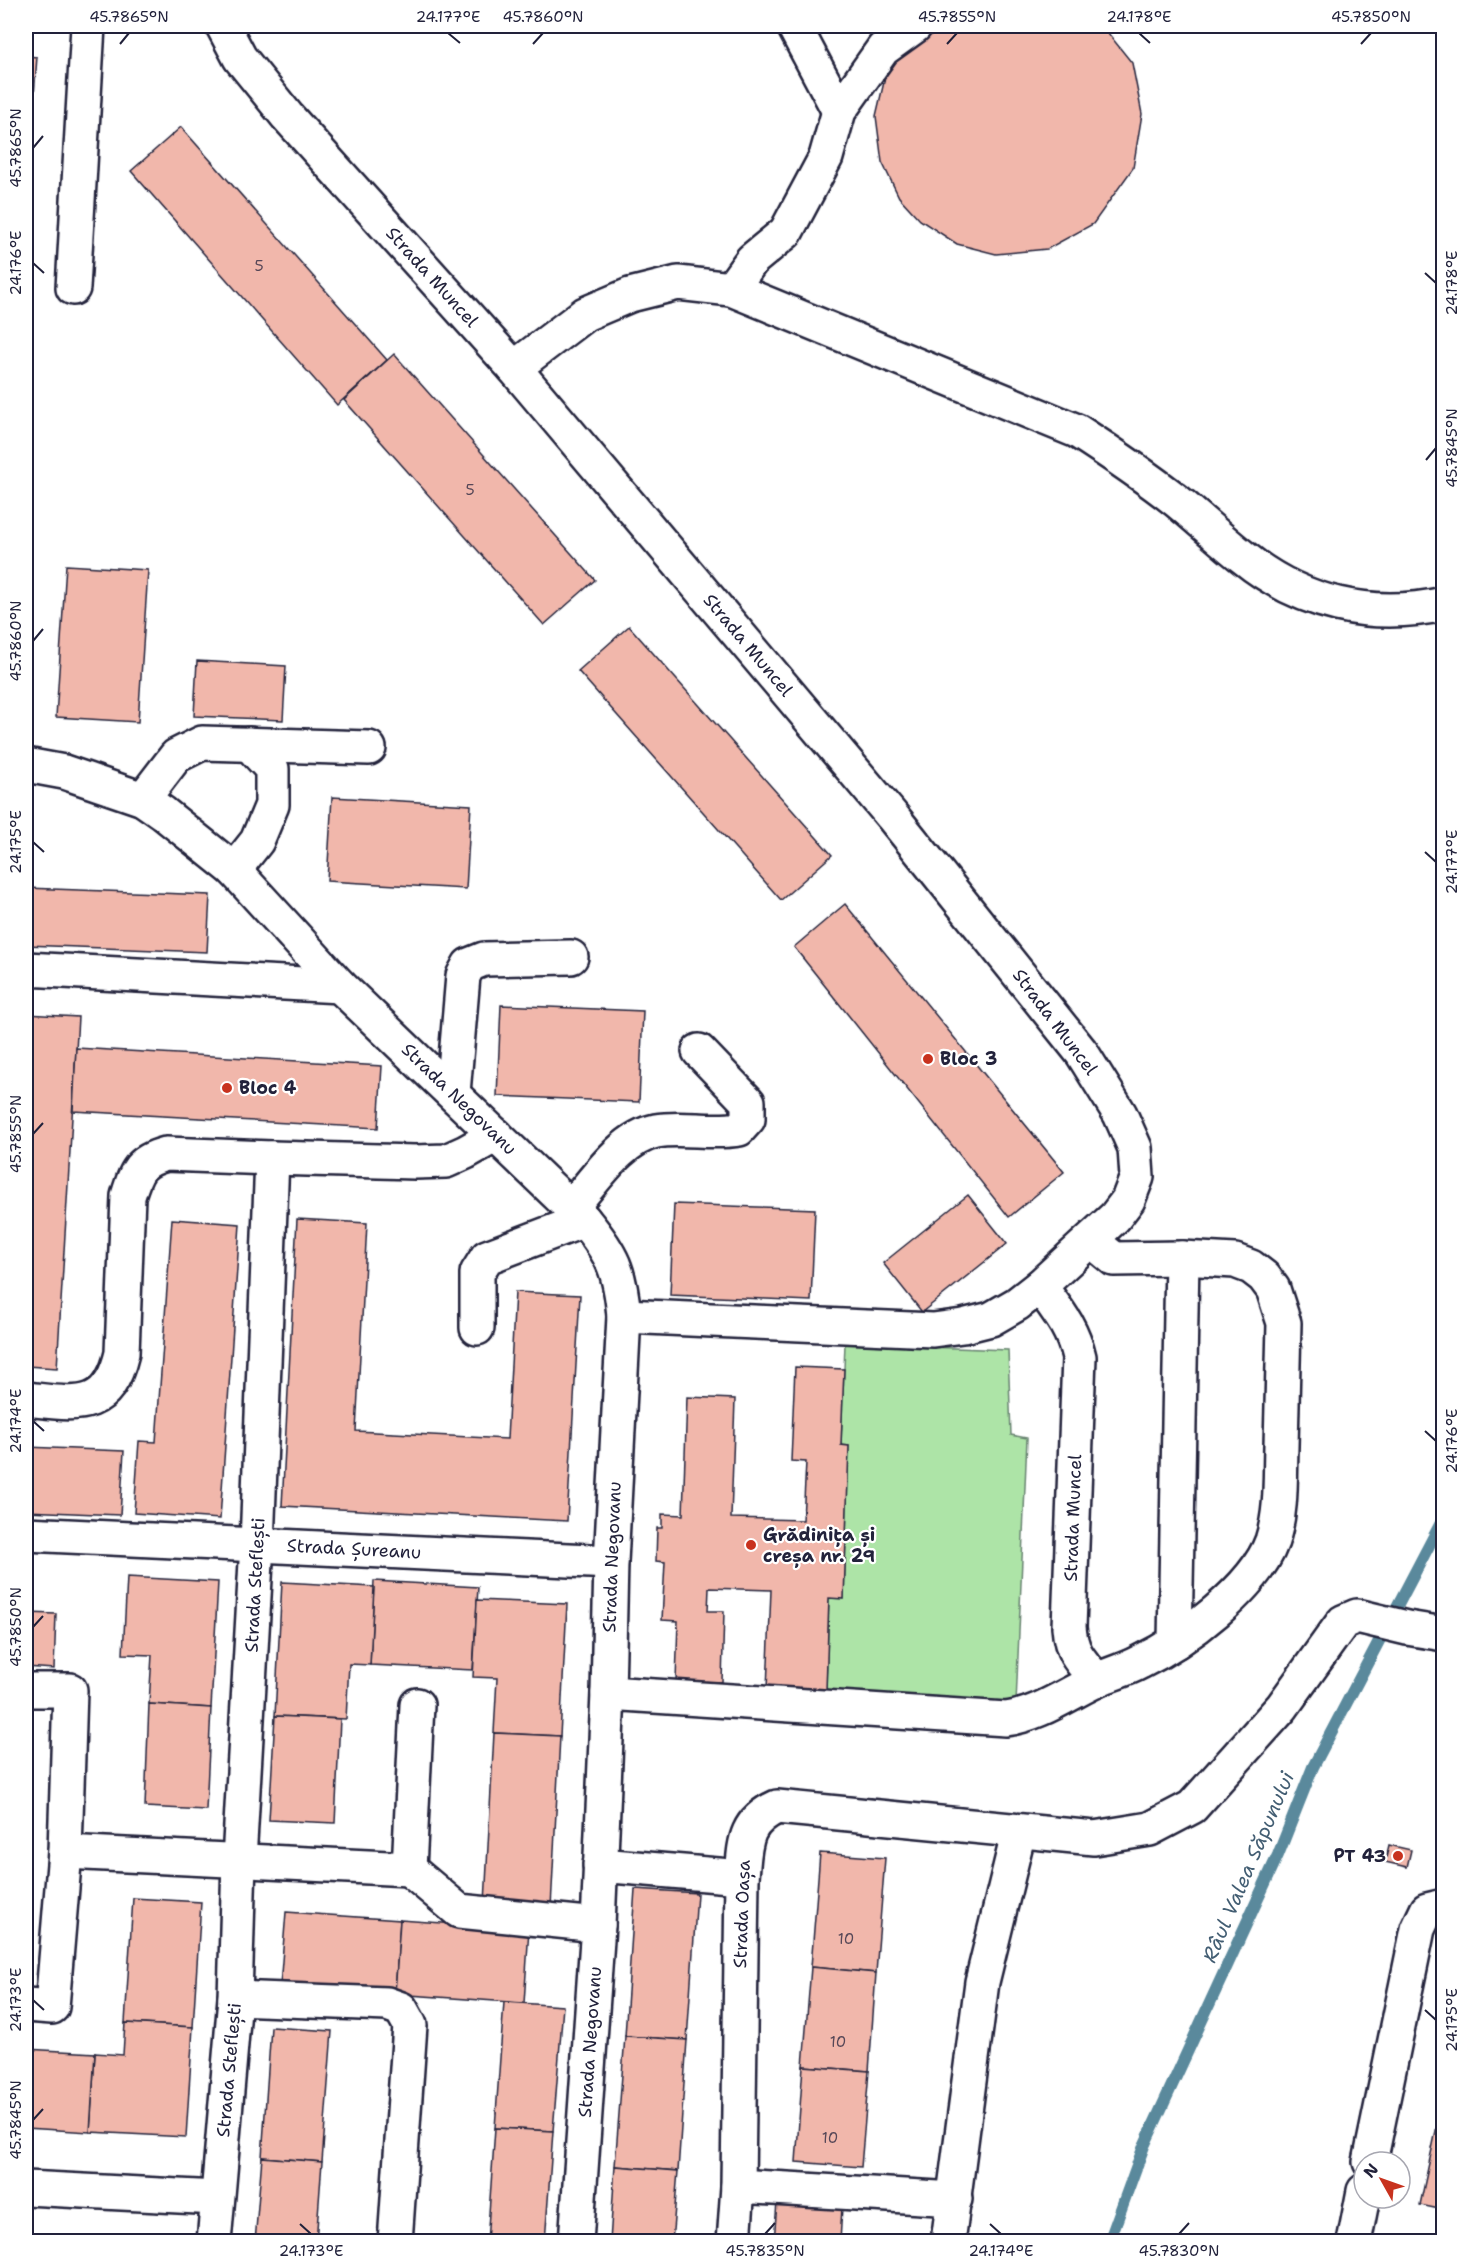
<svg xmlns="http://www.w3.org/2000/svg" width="1469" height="2267" viewBox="0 0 1469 2267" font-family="'Shantell Sans',sans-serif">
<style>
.green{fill:#ade4a7;stroke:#688371;stroke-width:1.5}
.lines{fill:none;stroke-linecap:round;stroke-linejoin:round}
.stream{stroke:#5a899c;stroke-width:12}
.building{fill:#f1b7ab;stroke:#22223b;stroke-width:1.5}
.minor-casing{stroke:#22223b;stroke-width:38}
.minor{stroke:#fff;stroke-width:33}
.ticks{fill:none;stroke:#22223b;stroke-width:2}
.poi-dot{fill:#c8321e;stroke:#fff;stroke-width:2}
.labels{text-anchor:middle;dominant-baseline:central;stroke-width:4.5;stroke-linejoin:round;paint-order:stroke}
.number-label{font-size:15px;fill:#564757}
.street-label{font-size:18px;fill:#22223b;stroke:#fff}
.poi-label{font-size:18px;font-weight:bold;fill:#22223b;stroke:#fff;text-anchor:start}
.water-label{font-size:20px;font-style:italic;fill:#435e73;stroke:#fff}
.neatline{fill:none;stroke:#22223b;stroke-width:2}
.ticks-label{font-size:15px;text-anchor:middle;fill:#22223b}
</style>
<rect width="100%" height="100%" fill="#fff"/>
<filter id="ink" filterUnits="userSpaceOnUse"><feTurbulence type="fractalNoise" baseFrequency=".0167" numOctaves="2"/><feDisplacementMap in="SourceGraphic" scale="12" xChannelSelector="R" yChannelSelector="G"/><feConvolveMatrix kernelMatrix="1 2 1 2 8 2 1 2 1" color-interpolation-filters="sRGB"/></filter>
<g filter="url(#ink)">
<path class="green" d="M 845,1344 L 1008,1350 L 1011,1435 L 1027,1438 L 1016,1704 L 826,1691 L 829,1598 L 844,1599 L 849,1446 L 841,1445 Z"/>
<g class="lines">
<path class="stream" d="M 1109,2242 L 1144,2146 L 1278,1855 L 1313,1767 L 1444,1517"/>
</g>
<g class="building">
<path d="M 917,26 L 1101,26 L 1104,28 L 1132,63 L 1142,114 L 1133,168 L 1093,224 L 1047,249 L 996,254 L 957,244 L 920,220 L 899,197 L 882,162 L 876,116 L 887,69 Z"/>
<path d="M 26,56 L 37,57 L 26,201 Z"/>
<path d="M 181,127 L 387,360 L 337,405 L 131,171 Z"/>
<path d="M 394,354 L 595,580 L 544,625 L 344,400 Z"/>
<path d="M 66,565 L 148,570 L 138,722 L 56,717 Z"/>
<path d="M 629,626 L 832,855 L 781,900 L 578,671 Z"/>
<path d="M 197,661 L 286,666 L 283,720 L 194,716 Z"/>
<path d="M 332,797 L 471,805 L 466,889 L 327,881 Z"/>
<path d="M 26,888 L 210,895 L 207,952 L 26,945 Z"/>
<path d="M 845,904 L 1064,1172 L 1009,1217 L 794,947 Z"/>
<path d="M 501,1005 L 643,1011 L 639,1102 L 497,1096 Z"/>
<path d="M 26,1014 L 78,1017 L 57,1368 L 26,1366 Z"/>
<path d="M 76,1048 L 382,1066 L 378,1128 L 73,1111 Z"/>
<path d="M 968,1195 L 1007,1244 L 922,1312 L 883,1263 Z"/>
<path d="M 674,1204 L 815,1209 L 811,1301 L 670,1295 Z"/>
<path d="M 172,1219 L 240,1224 L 220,1519 L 134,1513 L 139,1441 L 156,1442 Z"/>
<path d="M 297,1219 L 367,1223 L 356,1431 L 507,1439 L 515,1292 L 580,1295 L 567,1521 L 282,1506 Z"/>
<path d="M 795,1367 L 844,1369 L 841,1445 L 849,1446 L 844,1599 L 829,1598 L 826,1691 L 767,1689 L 771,1590 L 709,1588 L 708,1611 L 724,1611 L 722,1682 L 676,1681 L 678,1621 L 662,1620 L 665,1562 L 656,1561 L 657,1528 L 662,1528 L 662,1514 L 683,1515 L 687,1397 L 735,1399 L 731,1518 L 803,1520 L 806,1462 L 791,1461 Z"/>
<path d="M 26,1447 L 124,1451 L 120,1515 L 26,1511 Z"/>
<path d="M 127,1577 L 218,1582 L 211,1708 L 149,1704 L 152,1655 L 123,1654 Z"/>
<path d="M 374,1581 L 478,1587 L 473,1670 L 370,1665 Z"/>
<path d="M 282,1582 L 374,1587 L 370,1665 L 349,1664 L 346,1719 L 275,1716 Z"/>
<path d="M 477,1600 L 567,1604 L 560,1736 L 494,1733 L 497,1678 L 473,1677 Z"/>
<path d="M 26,1613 L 56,1614 L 54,1669 L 26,1667 Z"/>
<path d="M 149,1704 L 211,1708 L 206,1810 L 145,1807 Z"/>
<path d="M 275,1716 L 340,1719 L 335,1823 L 269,1820 Z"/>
<path d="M 494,1733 L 560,1736 L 551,1907 L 485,1903 Z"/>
<path d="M 1389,1845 L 1411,1850 L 1407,1867 L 1385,1862 Z"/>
<path d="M 820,1853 L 885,1858 L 876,1973 L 811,1967 Z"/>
<path d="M 635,1889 L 697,1893 L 687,2040 L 625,2036 Z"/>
<path d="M 133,1898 L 201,1902 L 193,2027 L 125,2023 Z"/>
<path d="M 286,1912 L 400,1920 L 395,1994 L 280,1986 Z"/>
<path d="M 400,1920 L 529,1929 L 524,2003 L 395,1994 Z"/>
<path d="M 811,1967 L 876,1973 L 869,2071 L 803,2066 Z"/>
<path d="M 504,2002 L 563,2006 L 553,2131 L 495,2128 Z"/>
<path d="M 125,2023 L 193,2027 L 186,2137 L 90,2132 L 95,2053 L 123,2055 Z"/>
<path d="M 271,2027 L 332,2031 L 322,2162 L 262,2157 Z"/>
<path d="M 625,2036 L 687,2040 L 678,2171 L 615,2166 Z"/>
<path d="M 26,2049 L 95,2053 L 90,2132 L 26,2128 Z"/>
<path d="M 803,2066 L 869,2071 L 861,2167 L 796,2162 Z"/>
<path d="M 1440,2112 L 1444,2113 L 1444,2210 L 1420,2205 Z"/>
<path d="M 495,2128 L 553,2131 L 545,2242 L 487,2242 Z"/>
<path d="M 262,2157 L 322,2162 L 316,2242 L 255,2242 Z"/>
<path d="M 615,2166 L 678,2171 L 672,2242 L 610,2242 Z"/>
<path d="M 777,2202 L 842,2207 L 840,2242 L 774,2242 Z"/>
</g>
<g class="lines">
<g class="minor-casing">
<g id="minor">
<path d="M 223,26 L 240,58 L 287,116 L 514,368 L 892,816 L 1082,1053 L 1120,1114 L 1135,1148 L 1137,1177 L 1128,1200 L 1115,1217 L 1040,1286 L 1017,1304 L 991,1319 L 963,1326 L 933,1330 L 624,1316"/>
<path d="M 794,26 L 839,111"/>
<path d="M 73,288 L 88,26"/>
<path d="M 731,289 L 752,260 L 786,232 L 826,157 L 839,111 L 883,49 L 915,26"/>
<path d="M 514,368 L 585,314 L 630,295 L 678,283 L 731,289 L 1077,431 C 1111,453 1145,476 1177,501 C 1199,519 1220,539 1243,557 C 1301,604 1371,620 1444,604"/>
<path d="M 26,765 L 64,772 L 143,799 L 163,813 L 234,870 L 340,986 L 584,1220 C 613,1255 620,1271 624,1316 L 611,1562 L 608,1693 L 598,1925 L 576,2242"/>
<path d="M 143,799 L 176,756 L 202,743 L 369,748"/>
<path d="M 234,870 L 257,841 L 272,805 L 272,769 L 249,744"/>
<path d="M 26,969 L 340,986"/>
<path d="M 453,1093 L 463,976 L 469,965 L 484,959 L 571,957"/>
<path d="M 571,1207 C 594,1182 621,1138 656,1131 C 682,1126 711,1134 739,1129 L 748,1119 L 748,1102 L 699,1051"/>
<path d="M 1040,1286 C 1058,1311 1072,1327 1079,1357 L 1069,1627 C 1071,1653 1080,1661 1097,1680"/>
<path d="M 477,1328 L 477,1273 L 487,1257 L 584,1220"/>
<path d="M 26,1399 C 76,1404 108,1413 122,1353 L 128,1196 C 136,1171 139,1161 166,1154 L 272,1158"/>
<path d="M 26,1534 L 611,1562"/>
<path d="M 1175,1642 L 1182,1258"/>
<path d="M 26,1690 L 70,1690 L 65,1852 L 52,2007 L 26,2005"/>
<path d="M 608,1693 L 1006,1719 C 1043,1714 1072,1690 1106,1676 C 1117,1672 1129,1668 1140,1662 C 1184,1641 1255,1588 1272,1541 C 1282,1511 1280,1478 1281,1446 C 1282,1405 1283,1364 1284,1323 L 1273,1289 L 1264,1277 L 1251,1267 L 1235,1261 L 1182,1258 L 1114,1259 L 1091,1240"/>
<path d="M 65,1852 L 409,1869 L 417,1705"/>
<path d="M 600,1865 L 742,1877"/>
<path d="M 409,1869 L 459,1911 L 598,1925"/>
<path d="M 235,1998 L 387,2004 L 401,2009 L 410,2025 L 395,2242"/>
<path d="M 1370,2162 L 1418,1929 L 1427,1910 L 1444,1906"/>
<path d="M 738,2186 L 955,2199"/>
<path d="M 26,2188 L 217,2198"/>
<path d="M 214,2242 L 235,1998 L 239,1860 L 257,1544 L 272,1158 L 415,1162 L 446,1161 L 466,1152 L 496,1135"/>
<path d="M 734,2242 L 738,2186 L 742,1877 C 745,1845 743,1822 777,1807 L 1094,1838 L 1150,1829 L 1192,1807 L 1282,1707 L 1343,1622 L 1357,1616 L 1407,1628 L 1444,1634"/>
<path d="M 948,2242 L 982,1982 L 1019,1831"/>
<path d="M 1354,2242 L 1364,2191"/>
</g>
</g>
<use href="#minor" class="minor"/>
</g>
</g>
<path class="ticks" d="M 448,33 L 460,43M 1139,33 L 1150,43M 120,44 L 129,33M 533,44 L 543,33M 947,44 L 957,33M 1361,44 L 1371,33M 33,148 L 43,136M 33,263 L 44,273M 1425,273 L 1436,283M 1426,460 L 1436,448M 33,641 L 43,629M 33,842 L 44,852M 1425,852 L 1436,862M 33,1134 L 43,1123M 33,1421 L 44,1431M 1425,1431 L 1436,1441M 33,1627 L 43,1616M 33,2000 L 44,2010M 1425,2010 L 1436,2020M 33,2120 L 43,2109M 300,2224 L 311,2234M 990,2224 L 1001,2234M 765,2234 L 775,2223M 1179,2234 L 1189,2223"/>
<g class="poi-dot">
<circle cx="928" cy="1059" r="6"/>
<circle cx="227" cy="1088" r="6"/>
<circle cx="751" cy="1545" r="6"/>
<circle cx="1398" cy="1856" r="6"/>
</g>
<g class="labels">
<g class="number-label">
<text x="259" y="266">5</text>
<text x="470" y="490">5</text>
<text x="846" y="1939">10</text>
<text x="838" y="2042">10</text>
<text x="830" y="2138">10</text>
</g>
<g class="street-label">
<text transform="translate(432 277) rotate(48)">Strada Muncel</text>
<text transform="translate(748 645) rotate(50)">Strada Muncel</text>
<text transform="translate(1055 1022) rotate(53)">Strada Muncel</text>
<text transform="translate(459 1099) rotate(44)">Strada Negovanu</text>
<text transform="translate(1073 1518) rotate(-88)">Strada Muncel</text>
<text transform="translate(354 1549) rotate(3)">Strada Șureanu</text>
<text transform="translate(612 1557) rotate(-88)">Strada Negovanu</text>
<text transform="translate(255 1585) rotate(-87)">Strada Steflești</text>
<text transform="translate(742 1914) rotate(-88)">Strada Oașa</text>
<text transform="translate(590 2042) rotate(-86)">Strada Negovanu</text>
<text transform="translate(229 2070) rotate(-85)">Strada Steflești</text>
</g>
<g class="poi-label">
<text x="940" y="1059">Bloc 3</text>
<text x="239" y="1088">Bloc 4</text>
<text x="763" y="1535">Grădinița și<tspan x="763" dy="21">creșa nr. 29</tspan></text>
<text x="1386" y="1856" text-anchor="end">PT 43</text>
</g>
<g class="water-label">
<text transform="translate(1248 1867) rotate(-67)">Râul Valea Săpunului</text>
</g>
</g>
<rect width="1469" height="2267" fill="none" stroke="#fff" stroke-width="66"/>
<g transform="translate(1382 2180) rotate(310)"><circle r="28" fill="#ffffff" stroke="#a7a7b1" stroke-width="1.5"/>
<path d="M0-4.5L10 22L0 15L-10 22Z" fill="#c8321e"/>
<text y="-9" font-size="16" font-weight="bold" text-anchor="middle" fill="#22223b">N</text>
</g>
<rect x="33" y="33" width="1403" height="2201" class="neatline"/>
<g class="ticks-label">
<text x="129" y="22">45.7865°N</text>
<text x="448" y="22">24.177°E</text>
<text x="543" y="22">45.7860°N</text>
<text x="957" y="22">45.7855°N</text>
<text x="1139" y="22">24.178°E</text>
<text x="1371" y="22">45.7850°N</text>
<text transform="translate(16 148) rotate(-90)" y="5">45.7865°N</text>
<text transform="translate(16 263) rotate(-90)" y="5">24.176°E</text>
<text transform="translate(1452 283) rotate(-90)" y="5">24.178°E</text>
<text transform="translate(1452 448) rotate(-90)" y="5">45.7845°N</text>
<text transform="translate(16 641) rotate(-90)" y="5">45.7860°N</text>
<text transform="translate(16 842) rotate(-90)" y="5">24.175°E</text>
<text transform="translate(1452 862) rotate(-90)" y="5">24.177°E</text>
<text transform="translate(16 1134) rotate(-90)" y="5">45.7855°N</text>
<text transform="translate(16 1421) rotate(-90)" y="5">24.174°E</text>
<text transform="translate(1452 1441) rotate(-90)" y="5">24.176°E</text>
<text transform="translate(16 1627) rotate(-90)" y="5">45.7850°N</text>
<text transform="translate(16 2000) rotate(-90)" y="5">24.173°E</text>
<text transform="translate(1452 2020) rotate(-90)" y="5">24.175°E</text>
<text transform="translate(16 2120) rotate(-90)" y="5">45.7845°N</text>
<text x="311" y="2256">24.173°E</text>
<text x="765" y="2256">45.7835°N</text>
<text x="1001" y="2256">24.174°E</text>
<text x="1179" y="2256">45.7830°N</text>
</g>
</svg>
